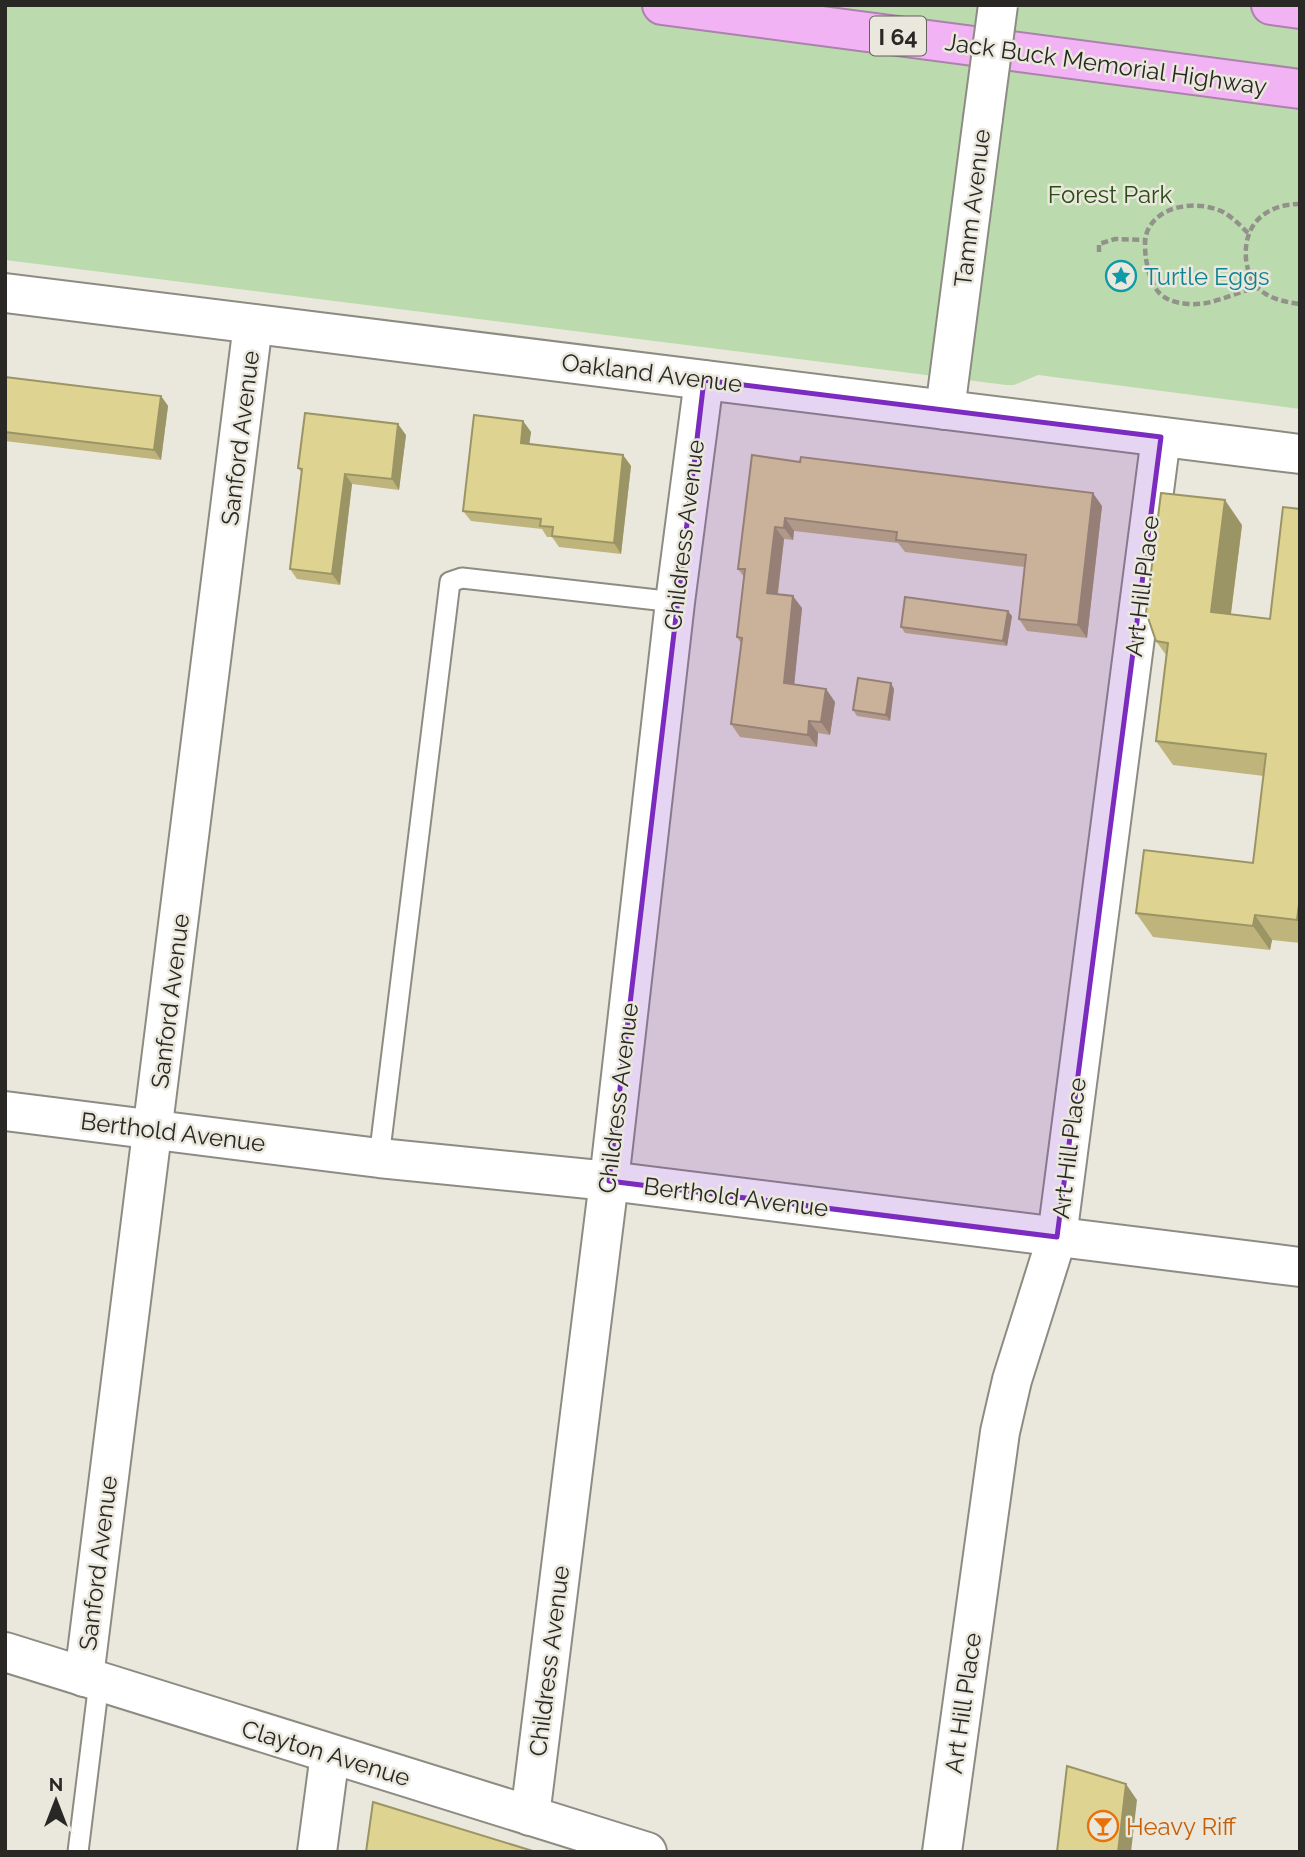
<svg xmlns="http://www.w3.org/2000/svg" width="1305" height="1857" viewBox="0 0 1305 1857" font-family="Raleway,sans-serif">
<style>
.green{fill:#bbdbae}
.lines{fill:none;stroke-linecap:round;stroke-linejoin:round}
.service-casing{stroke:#8d8c82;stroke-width:23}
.minor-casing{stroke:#8d8c82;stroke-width:42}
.tertiary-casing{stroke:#8d8c82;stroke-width:42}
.motorway-casing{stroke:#ab82ab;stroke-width:42}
.path{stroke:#93928a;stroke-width:4.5;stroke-dasharray:7 3.5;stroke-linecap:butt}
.service{stroke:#fff;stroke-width:19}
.minor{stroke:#fff;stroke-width:38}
.tertiary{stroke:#fff;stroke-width:38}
.motorway{stroke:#f1b3f4;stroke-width:38}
.minor-bridge-casing{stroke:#8d8c82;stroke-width:42;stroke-linecap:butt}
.minor-bridge{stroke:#fff;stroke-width:38}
.wall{fill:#bfb57c}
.shaded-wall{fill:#9b9465}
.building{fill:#ded390;stroke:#9b9465;stroke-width:2}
.marked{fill:#7b2cbf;fill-opacity:0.2;stroke:#7b2cbf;stroke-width:5;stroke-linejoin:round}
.labels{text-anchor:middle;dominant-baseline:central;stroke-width:5;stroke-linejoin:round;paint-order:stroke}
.shield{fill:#eae8dd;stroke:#63625c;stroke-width:2}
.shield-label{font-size:23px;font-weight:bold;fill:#292824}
.street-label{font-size:24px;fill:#292824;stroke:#eae8dd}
.park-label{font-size:24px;fill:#284c14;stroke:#eae8dd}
.culture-label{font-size:24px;fill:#0d838f;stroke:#eae8dd;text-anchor:start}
.food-label{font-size:24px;fill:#c56008;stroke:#eae8dd;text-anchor:start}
</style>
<rect width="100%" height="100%" fill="#eae8dd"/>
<path class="green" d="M 5,5 L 1300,5 L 1300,409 L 1038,375 L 1014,385 L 1006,385 L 5,260 Z"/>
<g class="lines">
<g class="service-casing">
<g id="service">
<path d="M 379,1158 L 450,582 L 462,578 L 675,602"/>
<path d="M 78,1852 L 99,1682"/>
</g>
</g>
<g class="minor-casing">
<g id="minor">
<path d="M 945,410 L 983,118"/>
<path d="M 5,1111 L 379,1158 L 609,1181 L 1300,1267"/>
<path d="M 84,1677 L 253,324"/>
<path d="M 530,1816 L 609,1181 L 675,602 L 704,380"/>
<path d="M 317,1852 L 330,1754"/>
<path d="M 942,1852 L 1000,1432 L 1012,1380 L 1057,1237 L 1161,437"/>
</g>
</g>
<g class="tertiary-casing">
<g id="tertiary">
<path d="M 5,293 L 1300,454"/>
<path d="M 5,1652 L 647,1852"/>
</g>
</g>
<g class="motorway-casing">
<g id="motorway">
<path d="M 662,5 L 1300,89"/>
<path d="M 1271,5 L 1300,9"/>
</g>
</g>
<g class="path">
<path d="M 1300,204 C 1266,204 1243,224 1246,259 C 1247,269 1251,281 1259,289 C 1270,299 1285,302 1300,304"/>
<path d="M 1248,233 C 1240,225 1232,217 1223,212 C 1199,200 1158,204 1147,232 C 1144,241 1145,251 1146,259 C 1151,287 1158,302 1189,304 C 1213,306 1234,292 1257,288"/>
<path d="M 1099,252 L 1099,244 L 1115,239 L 1145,240"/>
</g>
<use href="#service" class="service"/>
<use href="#minor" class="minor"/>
<use href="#tertiary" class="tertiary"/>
<use href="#motorway" class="motorway"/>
<g class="minor-bridge-casing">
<path id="minor-bridge" d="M 983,118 L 998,5"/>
</g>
<use href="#minor-bridge" class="minor-bridge"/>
</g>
<g class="wall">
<path d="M 5,377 L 161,396 L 168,406 L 161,460 L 5,441 Z"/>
<path d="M 523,421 L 531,432 L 529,444 L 623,455 L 631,466 L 621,554 L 559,547 L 552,537 L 547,537 L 542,529 L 471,521 L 463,511 Z"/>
<path d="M 406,435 L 399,490 L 352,484 L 340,585 L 297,579 L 290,569 L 302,473 L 298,468 Z"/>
<path d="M 752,455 L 1102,506 L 1087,638 L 1027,631 L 1019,619 L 1025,567 L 905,552 L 898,543 L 794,531 L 793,540 L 784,539 L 778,594 L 802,608 L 794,685 L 826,689 L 835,702 L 830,735 L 818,733 L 817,747 L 740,737 L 731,724 L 741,643 L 737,637 L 744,577 L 738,569 Z"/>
<path d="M 1300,509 L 1300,943 L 1272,940 L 1270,950 L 1153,937 L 1136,913 L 1253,863 L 1264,776 L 1173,765 L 1156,741 L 1166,655 L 1156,641 L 1242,525 L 1231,614 L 1270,619 Z"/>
<path d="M 1012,616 L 1007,646 L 905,633 L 901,627 Z"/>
<path d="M 894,689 L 890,721 L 857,716 L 853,710 Z"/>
</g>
<g class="shaded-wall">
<path d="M 161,396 L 168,406 L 161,460 L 154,450 Z"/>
<path d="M 523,421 L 531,432 L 528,454 L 521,443 Z"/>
<path d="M 398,424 L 406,435 L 399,490 L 392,479 Z"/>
<path d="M 623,455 L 631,466 L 621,554 L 614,543 Z"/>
<path d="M 345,474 L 352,484 L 340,585 L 332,574 Z"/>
<path d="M 1093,493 L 1102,506 L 1087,638 L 1078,625 Z"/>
<path d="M 1225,500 L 1242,525 L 1228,636 L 1211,612 Z"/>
<path d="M 785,518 L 794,531 L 793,540 L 784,528 Z"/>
<path d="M 775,527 L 784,539 L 776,606 L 767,593 Z"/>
<path d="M 793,596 L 802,608 L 793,696 L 784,683 Z"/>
<path d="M 1008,611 L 1012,616 L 1007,646 L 1003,641 Z"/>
<path d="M 891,683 L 894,689 L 890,721 L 886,715 Z"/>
<path d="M 826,689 L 835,702 L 830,735 L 821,722 Z"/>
<path d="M 809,721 L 818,733 L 817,747 L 808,735 Z"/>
<path d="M 1300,896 L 1300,924 L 1297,920 Z"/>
<path d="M 1255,915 L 1272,940 L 1270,950 L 1253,926 Z"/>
<path d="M 1126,1784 L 1137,1800 L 1131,1852 L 1118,1852 Z"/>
</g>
<g class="building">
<path d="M 5,377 L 161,396 L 154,450 L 5,432 Z"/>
<path d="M 305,413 L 398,424 L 392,479 L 345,474 L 332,574 L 290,569 L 302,469 L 298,468 Z"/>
<path d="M 474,415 L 523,421 L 521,443 L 623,455 L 614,543 L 552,536 L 553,527 L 540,526 L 541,519 L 463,511 Z"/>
<path d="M 752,455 L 800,462 L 801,457 L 1093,493 L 1078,625 L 1019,619 L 1026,555 L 896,540 L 897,532 L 785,518 L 784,528 L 775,527 L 767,593 L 793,596 L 784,683 L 826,689 L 821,722 L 809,721 L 808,735 L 731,724 L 742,638 L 737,637 L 745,569 L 738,569 Z"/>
<path d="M 1161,493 L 1225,500 L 1211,612 L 1270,619 L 1283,507 L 1300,509 L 1300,896 L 1297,920 L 1255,915 L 1253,926 L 1136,913 L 1144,850 L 1253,863 L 1266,754 L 1156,741 L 1168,643 L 1156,641 L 1146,612 Z"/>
<path d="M 905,597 L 1008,611 L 1003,641 L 901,627 Z"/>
<path d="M 858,678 L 891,683 L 886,715 L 853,710 Z"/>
<path d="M 1067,1766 L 1126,1784 L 1118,1852 L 1057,1852 Z"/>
<path d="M 373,1802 L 536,1852 L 366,1852 Z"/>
</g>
<path class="marked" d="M 704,380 L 1161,437 L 1057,1237 L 609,1181 Z"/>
<defs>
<g id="sight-ring" transform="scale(1.575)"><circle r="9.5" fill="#eae8dd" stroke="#0f9aa8" stroke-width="1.5"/><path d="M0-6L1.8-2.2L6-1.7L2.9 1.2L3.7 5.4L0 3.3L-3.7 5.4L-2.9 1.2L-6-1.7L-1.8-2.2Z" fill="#0f9aa8"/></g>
<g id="bar-ring" transform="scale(1.575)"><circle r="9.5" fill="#eae8dd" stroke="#e8710a" stroke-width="1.5"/><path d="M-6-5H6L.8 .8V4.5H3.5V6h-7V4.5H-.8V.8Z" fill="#e8710a"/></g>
</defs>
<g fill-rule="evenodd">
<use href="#sight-ring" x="1121" y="276"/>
<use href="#bar-ring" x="1103" y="1826"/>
</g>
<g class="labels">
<rect class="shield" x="870" y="16.5" width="56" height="39" rx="5"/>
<g class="shield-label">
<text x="898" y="36">I 64</text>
</g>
<g class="street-label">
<text transform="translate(1106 64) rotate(8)">Jack Buck Memorial Highway</text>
<text transform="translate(972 208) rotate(-83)">Tamm Avenue</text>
<text transform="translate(652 373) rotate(7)">Oakland Avenue</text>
<text transform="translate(240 438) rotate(-83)">Sanford Avenue</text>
<text transform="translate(684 535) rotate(-83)">Childress Avenue</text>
<text transform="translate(1142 586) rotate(-83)">Art Hill Place</text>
<text transform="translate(170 1001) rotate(-83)">Sanford Avenue</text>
<text transform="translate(618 1098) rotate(-83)">Childress Avenue</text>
<text transform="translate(173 1132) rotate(7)">Berthold Avenue</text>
<text transform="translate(1069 1148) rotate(-83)">Art Hill Place</text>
<text transform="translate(736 1197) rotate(7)">Berthold Avenue</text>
<text transform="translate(98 1563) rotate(-83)">Sanford Avenue</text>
<text transform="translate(549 1661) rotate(-83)">Childress Avenue</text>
<text transform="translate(963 1703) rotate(-82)">Art Hill Place</text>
<text transform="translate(326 1753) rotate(17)">Clayton Avenue</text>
</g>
<g class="park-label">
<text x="1110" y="194">Forest Park</text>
</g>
<g class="culture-label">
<text x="1144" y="276">Turtle Eggs</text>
</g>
<g class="food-label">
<text x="1126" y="1826">Heavy Riff</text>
</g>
</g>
<rect width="1305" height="1857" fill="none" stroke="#292824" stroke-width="14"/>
<g transform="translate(56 1801)" stroke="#eae8dd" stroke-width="5" paint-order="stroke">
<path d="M0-5L12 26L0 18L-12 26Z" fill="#292824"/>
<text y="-10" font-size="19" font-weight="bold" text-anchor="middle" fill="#292824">N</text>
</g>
</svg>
